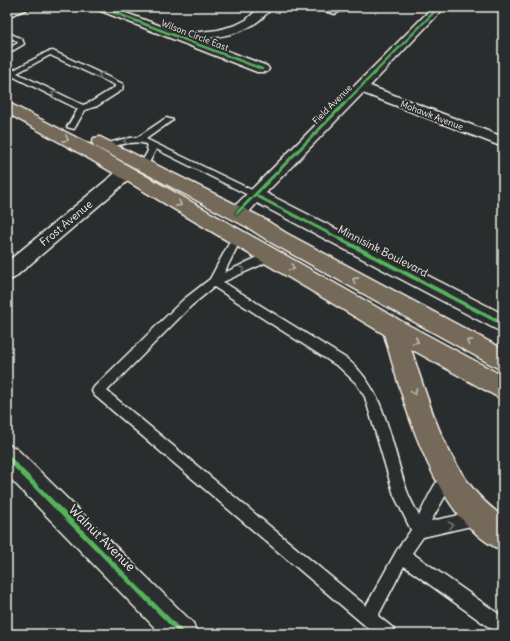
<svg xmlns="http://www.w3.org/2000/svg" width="510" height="641" viewBox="0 0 510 641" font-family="Delius,sans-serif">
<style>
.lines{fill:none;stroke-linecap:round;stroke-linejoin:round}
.service-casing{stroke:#f4f1e8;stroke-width:3}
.minor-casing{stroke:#f4f1e8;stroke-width:3}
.trunk-casing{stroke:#f4f1e8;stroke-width:3}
.service{fill:#2a2d2e;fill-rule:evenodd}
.minor{fill:#2a2d2e;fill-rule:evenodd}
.trunk{fill:#746a5a;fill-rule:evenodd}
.cycleway-far3-casing{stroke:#2a2d2e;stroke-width:4}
.cycleway-far2-casing{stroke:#2a2d2e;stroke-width:5}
.cycleway-far1-casing{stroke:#2a2d2e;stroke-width:6}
.cycleway-casing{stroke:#2a2d2e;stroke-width:8}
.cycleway-far3{stroke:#56b35d;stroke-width:2.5}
.cycleway-far2{stroke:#56b35d;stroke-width:3}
.cycleway-far1{stroke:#56b35d;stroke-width:4}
.cycleway{stroke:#56b35d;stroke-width:5}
.oneway{stroke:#71726f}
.oneway2{stroke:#c1bbaf}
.labels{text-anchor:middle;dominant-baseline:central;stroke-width:4;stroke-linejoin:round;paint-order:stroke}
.far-street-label{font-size:9px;fill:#f4f1e8;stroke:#2a2d2e}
.street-label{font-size:11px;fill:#f4f1e8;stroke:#2a2d2e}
.near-street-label{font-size:13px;fill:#f4f1e8;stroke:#2a2d2e}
</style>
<rect width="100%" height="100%" fill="#2a2d2e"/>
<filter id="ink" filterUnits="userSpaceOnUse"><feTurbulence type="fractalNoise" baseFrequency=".025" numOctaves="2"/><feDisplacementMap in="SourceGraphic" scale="8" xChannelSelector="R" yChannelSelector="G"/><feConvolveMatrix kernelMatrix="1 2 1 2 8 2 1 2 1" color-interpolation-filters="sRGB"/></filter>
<g filter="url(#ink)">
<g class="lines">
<g class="service-casing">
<g id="service">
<path d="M 7,32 L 22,39 L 24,44 L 7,54 L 7,49 L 18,43 L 17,41 L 7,36 Z"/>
<path d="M 53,51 L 123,84 L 122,90 L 97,106 L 85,110 L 74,129 L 67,127 L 78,109 L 12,76 L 7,78 L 7,73 L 10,72 L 47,52 ZM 50,55 L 115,85 L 115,87 L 91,102 L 83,105 L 17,73 Z"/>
<path d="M 166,118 L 173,120 L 146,139 L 258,193 L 258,197 L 252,197 L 156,149 L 147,167 L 141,167 L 140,165 L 148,151 L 146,144 C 133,140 119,145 106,148 L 102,145 L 123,139 L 138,137 Z"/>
<path d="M 237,233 L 242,237 L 224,273 L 266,253 L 270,252 L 275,256 L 274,259 L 223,282 L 347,359 C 387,391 391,446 407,491 C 410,499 415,508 419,516 C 425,504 437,475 449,470 L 454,472 L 456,477 L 431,521 L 479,511 L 484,513 L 486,518 L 484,523 L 423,537 L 412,553 L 503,617 L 503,634 L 497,633 L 404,566 L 378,616 L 393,628 L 395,634 L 375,634 L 94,395 L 92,391 L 94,387 L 183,300 L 210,279 L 234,234 ZM 214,287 L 339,367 L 356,383 L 365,397 L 394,495 L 411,530 L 397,550 L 366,606 L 107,391 L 191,306 Z"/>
</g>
</g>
<g class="minor-casing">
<g id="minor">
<path d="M 13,7 L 29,7 L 27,9 L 7,17 L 7,10 Z"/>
<path d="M 94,7 L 110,7 L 182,34 L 218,30 L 236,25 L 246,20 L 260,7 L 272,7 C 254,32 225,37 196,39 L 267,66 L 269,69 L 267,72 L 257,72 L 96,9 Z"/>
<path d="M 315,7 L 333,7 L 341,11 L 335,14 L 317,9 Z"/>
<path d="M 433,7 L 445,7 L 370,86 L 503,137 L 503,147 L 363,93 L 266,193 L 503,314 L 503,333 L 257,203 C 249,212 243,221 231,217 L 228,213 Z"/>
<path d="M 125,169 L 131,170 L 133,174 L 131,178 L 14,278 L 7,281 L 7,262 L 119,170 Z"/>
<path d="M 7,444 L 16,448 L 193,623 L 197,634 L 161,634 L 7,475 Z"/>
</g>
</g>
<g class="trunk-casing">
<g id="trunk">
<path d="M 7,102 L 95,147 L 401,321 L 503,376 L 503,400 L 411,349 C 427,397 442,451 474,490 C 482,500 493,509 503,517 L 503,551 C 434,522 403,400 384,334 L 83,155 L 7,113 Z"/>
<path d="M 100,137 L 261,217 L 286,233 L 503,349 L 503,371 L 272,243 L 247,227 L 94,146 L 92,142 L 94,138 Z"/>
</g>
</g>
<use href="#service" class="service"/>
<use href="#minor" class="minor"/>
<use href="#trunk" class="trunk"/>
<g class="cycleway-far3-casing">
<g id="cycleway-far3">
<path d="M 100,7 L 262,69"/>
<path d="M 343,105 L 439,7"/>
</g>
</g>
<g class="cycleway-far2-casing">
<g id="cycleway-far2">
<path d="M 255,195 L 342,240"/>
<path d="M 237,213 L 344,104"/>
</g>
</g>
<g class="cycleway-far1-casing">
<path id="cycleway-far1" d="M 340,239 L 503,324"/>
</g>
<g class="cycleway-casing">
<path id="cycleway" d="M 7,457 L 182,634"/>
</g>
<use href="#cycleway-far3" class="cycleway-far3"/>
<use href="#cycleway-far2" class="cycleway-far2"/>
<use href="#cycleway-far1" class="cycleway-far1"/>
<use href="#cycleway" class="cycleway"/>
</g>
<defs><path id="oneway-chevron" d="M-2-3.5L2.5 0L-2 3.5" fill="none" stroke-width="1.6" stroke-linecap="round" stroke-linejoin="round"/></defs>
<g class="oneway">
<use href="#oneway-chevron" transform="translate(101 75) rotate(-156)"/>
<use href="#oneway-chevron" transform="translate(54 94) rotate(-153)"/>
<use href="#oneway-chevron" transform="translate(126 141) rotate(171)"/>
<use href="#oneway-chevron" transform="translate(242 269) rotate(-25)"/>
<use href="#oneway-chevron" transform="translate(451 525) rotate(-13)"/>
</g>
<g class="oneway2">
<use href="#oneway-chevron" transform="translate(66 139) rotate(28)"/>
<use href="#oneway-chevron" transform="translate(179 204) rotate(29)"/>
<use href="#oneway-chevron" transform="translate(292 268) rotate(30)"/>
<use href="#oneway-chevron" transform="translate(355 280) rotate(-151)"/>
<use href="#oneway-chevron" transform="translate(416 341) rotate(28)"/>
<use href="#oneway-chevron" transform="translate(469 342) rotate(-151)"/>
<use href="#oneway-chevron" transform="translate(414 392) rotate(69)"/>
</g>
</g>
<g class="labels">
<g class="far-street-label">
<text transform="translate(195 35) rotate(21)">Wilson Circle East</text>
<text transform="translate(332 104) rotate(-45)">Field Avenue</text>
<text transform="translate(432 115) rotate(21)">Mohawk Avenue</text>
</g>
<g class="street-label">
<text transform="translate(66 223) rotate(-40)">Frost Avenue</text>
<text transform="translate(383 251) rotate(27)">Minnisink Boulevard</text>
</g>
<g class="near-street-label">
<text transform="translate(102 538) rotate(45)">Walnut Avenue</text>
</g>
</g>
<rect width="510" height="641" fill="none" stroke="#2a2d2e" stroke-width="24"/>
<rect x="12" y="12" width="486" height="617" fill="none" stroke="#f4f1e8" stroke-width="1.5" filter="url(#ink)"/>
</svg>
